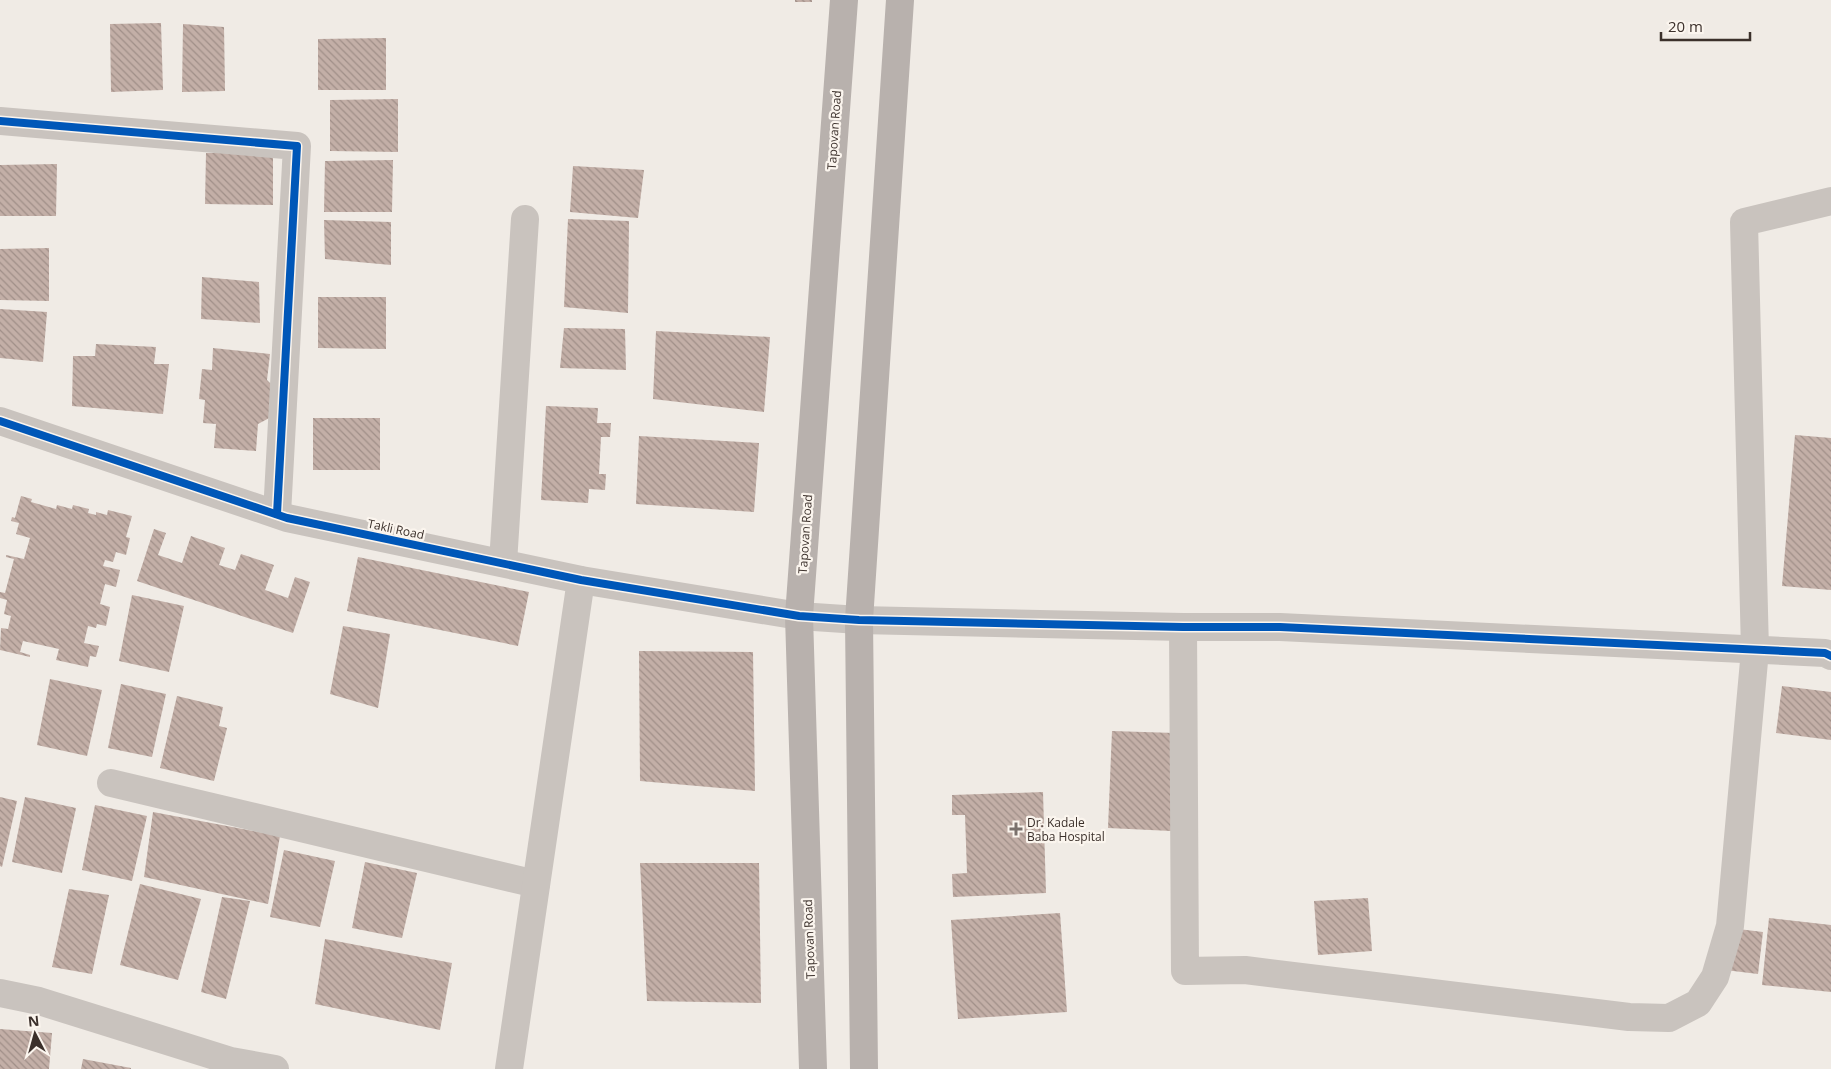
<svg xmlns="http://www.w3.org/2000/svg" width="1831" height="1069" viewBox="0 0 1831 1069" font-family="'Open Sans',sans-serif">
<style>
.building{fill:url(#building-back-hatch)}
.lines{fill:none;stroke-linecap:round;stroke-linejoin:round}
.minor{stroke:#c9c3be;stroke-width:28}
.major{stroke:#b8b1ad;stroke-width:28}
.cycleway-casing{stroke:#fbf5ee;stroke-width:11}
.cycleway{stroke:#0057b8;stroke-width:8}
.poi-dot{fill:#7a716c;stroke:#fbf5ee;stroke-width:2}
.labels{text-anchor:middle;dominant-baseline:central;stroke-width:4.5;stroke-linejoin:round;paint-order:stroke}
.street-label{font-size:12px;fill:#3b302b;stroke:#fbf5ee}
.poi-label{font-size:12px;fill:#3b302b;stroke:#fbf5ee;text-anchor:start}
</style>
<defs>
<pattern id="building-back-hatch" width="6" height="6" patternUnits="userSpaceOnUse" patternTransform="scale(1.25)"><rect width="6" height="6" fill="#c3afa7"/><path d="M-1 5l2 2M0 0l6 6M5-1l2 2" fill="none" stroke="#a08f88"/></pattern>
</defs>
<rect width="100%" height="100%" fill="#f0ebe5"/>
<g class="building">
<rect x="795" y="0" width="17" height="2"/>
<path d="M 161,23 L 163,90 L 111,92 L 110,24 Z"/>
<path d="M 183,24 L 224,27 L 225,91 L 182,92 Z"/>
<path d="M 386,38 L 386,90 L 318,90 L 318,39 Z"/>
<path d="M 398,99 L 398,152 L 330,151 L 330,100 Z"/>
<path d="M 206,153 L 273,153 L 273,205 L 205,204 Z"/>
<path d="M 393,160 L 392,212 L 324,212 L 325,161 Z"/>
<path d="M 57,164 L 56,216 L 0,216 L 0,165 Z"/>
<path d="M 573,166 L 644,170 L 638,218 L 570,212 Z"/>
<path d="M 568,219 L 629,221 L 628,313 L 564,307 Z"/>
<path d="M 324,220 L 391,222 L 391,265 L 325,259 Z"/>
<path d="M 49,248 L 49,301 L 0,300 L 0,249 Z"/>
<path d="M 202,277 L 259,282 L 260,323 L 201,319 Z"/>
<path d="M 318,297 L 386,297 L 386,349 L 318,348 Z"/>
<path d="M 0,309 L 47,312 L 43,362 L 0,358 Z"/>
<path d="M 564,328 L 625,329 L 626,370 L 560,368 Z"/>
<path d="M 656,331 L 770,337 L 764,412 L 653,399 Z"/>
<path d="M 96,344 L 156,347 L 154,364 L 169,364 L 163,414 L 72,406 L 73,356 L 95,356 Z"/>
<path d="M 213,348 L 270,354 L 267,380 L 273,386 L 273,416 L 258,424 L 256,451 L 214,448 L 216,424 L 203,423 L 205,400 L 199,399 L 202,369 L 212,370 Z"/>
<path d="M 546,406 L 598,408 L 597,423 L 611,423 L 610,437 L 601,437 L 599,474 L 606,474 L 605,490 L 589,489 L 588,503 L 541,500 Z"/>
<rect x="313" y="418" width="67" height="52"/>
<path d="M 1795,435 L 1831,438 L 1831,590 L 1782,586 Z"/>
<path d="M 639,436 L 759,443 L 754,512 L 636,504 Z"/>
<path d="M 21,496 L 32,499 L 31,502 L 56,509 L 57,505 L 72,509 L 73,505 L 89,509 L 88,513 L 96,515 L 96,512 L 107,515 L 108,510 L 132,516 L 126,537 L 130,538 L 126,555 L 116,552 L 113,562 L 105,560 L 103,566 L 120,570 L 116,587 L 105,584 L 100,604 L 110,607 L 106,626 L 97,624 L 96,628 L 88,626 L 84,643 L 99,646 L 96,657 L 90,656 L 88,667 L 56,660 L 59,649 L 23,641 L 20,652 L 30,655 L 30,657 L 0,650 L 1,628 L 8,629 L 11,616 L 4,614 L 7,600 L 0,598 L 0,592 L 5,593 L 14,559 L 6,557 L 6,555 L 24,559 L 30,538 L 16,534 L 19,523 L 11,521 L 12,517 L 15,518 Z"/>
<path d="M 154,529 L 166,533 L 158,555 L 182,563 L 191,536 L 225,548 L 219,565 L 235,570 L 241,554 L 274,565 L 265,590 L 288,598 L 295,577 L 310,582 L 293,633 L 137,581 Z"/>
<path d="M 358,557 L 529,592 L 518,646 L 347,611 Z"/>
<path d="M 132,595 L 184,606 L 169,672 L 119,661 Z"/>
<path d="M 343,626 L 390,634 L 378,708 L 330,694 Z"/>
<path d="M 639,651 L 753,652 L 755,791 L 640,781 Z"/>
<path d="M 50,679 L 102,690 L 87,756 L 37,745 Z"/>
<path d="M 121,684 L 166,694 L 152,757 L 108,748 Z"/>
<path d="M 1782,686 L 1831,692 L 1831,740 L 1776,733 Z"/>
<path d="M 177,696 L 223,707 L 219,726 L 227,728 L 214,781 L 160,768 Z"/>
<path d="M 1112,731 L 1175,733 L 1171,831 L 1108,828 Z"/>
<path d="M 1043,792 L 1046,893 L 953,897 L 952,874 L 967,873 L 965,815 L 952,815 L 952,795 Z"/>
<path d="M 0,797 L 17,801 L 2,867 L 0,866 Z"/>
<path d="M 25,797 L 76,808 L 62,873 L 12,862 Z"/>
<path d="M 95,805 L 147,816 L 132,881 L 82,870 Z"/>
<path d="M 153,812 L 280,836 L 268,904 L 144,877 Z"/>
<path d="M 284,850 L 335,861 L 320,927 L 270,917 Z"/>
<path d="M 365,862 L 417,873 L 402,938 L 352,928 Z"/>
<path d="M 640,863 L 759,863 L 761,1003 L 647,1001 Z"/>
<path d="M 140,884 L 201,899 L 178,980 L 120,965 Z"/>
<path d="M 69,889 L 109,895 L 92,974 L 52,967 Z"/>
<path d="M 222,897 L 250,901 L 226,999 L 201,992 Z"/>
<path d="M 1368,898 L 1372,951 L 1318,955 L 1314,901 Z"/>
<path d="M 1060,913 L 1067,1012 L 958,1019 L 951,920 Z"/>
<path d="M 1769,918 L 1831,925 L 1831,992 L 1762,985 Z"/>
<path d="M 1730,928 L 1763,932 L 1758,974 L 1725,970 Z"/>
<path d="M 325,939 L 452,963 L 440,1030 L 315,1004 Z"/>
<path d="M 0,1029 L 52,1033 L 49,1069 L 0,1069 Z"/>
<path d="M 83,1059 L 131,1068 L 131,1069 L 81,1069 Z"/>
</g>
<g class="lines">
<g class="minor">
<path d="M 0,121 L 297,146 L 277,514"/>
<path d="M 0,421 L 287,518 L 581,580 L 799,616 L 859,620 L 1183,627 L 1280,627 L 1825,653 L 1831,656"/>
<path d="M 503,563 L 525,219"/>
<path d="M 1183,627 L 1185,971 L 1245,970 L 1629,1017 L 1669,1018 L 1698,1003 L 1715,977 L 1730,926 L 1755,650 L 1744,222 L 1831,201"/>
<path d="M 111,783 L 536,884"/>
<path d="M 0,993 L 39,1001 L 231,1061 L 275,1069"/>
<path d="M 509,1069 L 581,580"/>
</g>
<g class="major">
<path d="M 813,1069 L 799,616 L 844,0"/>
<path d="M 864,1069 L 859,620 L 900,0"/>
</g>
<g class="cycleway-casing">
<g id="cycleway">
<path d="M 0,121 L 297,146 L 277,514"/>
<path d="M 0,421 L 287,518 L 581,580 L 799,616 L 859,620 L 1183,627 L 1280,627 L 1825,653 L 1831,656"/>
</g>
</g>
<use href="#cycleway" class="cycleway"/>
</g>
<path class="poi-dot" d="M1013.5 821.5h5v5h5v5h-5v5h-5v-5h-5v-5h5z"/>
<g class="labels">
<g class="street-label">
<text transform="translate(834 130) rotate(-86)">Tapovan Road</text>
<text transform="translate(396 529) rotate(12)">Takli Road</text>
<text transform="translate(805 534) rotate(-86)">Tapovan Road</text>
<text transform="translate(809 939) rotate(-92)">Tapovan Road</text>
</g>
<g class="poi-label">
<text x="1027" y="822">Dr. Kadale<tspan x="1027" dy="14">Baba Hospital</tspan></text>
</g>
</g>
<g transform="translate(35 1034) rotate(354)" stroke="#fbf5ee" stroke-width="4" paint-order="stroke">
<path d="M0-4L9 19L0 12L-9 19Z" fill="#3b302b"/>
<text y="-8" font-size="14" font-weight="bold" text-anchor="middle" fill="#3b302b">N</text>
</g>
<path d="M1661 32v8h89v-8" fill="none" stroke="#3b302b" stroke-width="2.5"/>
<text x="1668" y="32" font-size="15" fill="#3b302b" stroke="#fbf5ee" stroke-width="4" paint-order="stroke">20 m</text>
</svg>
